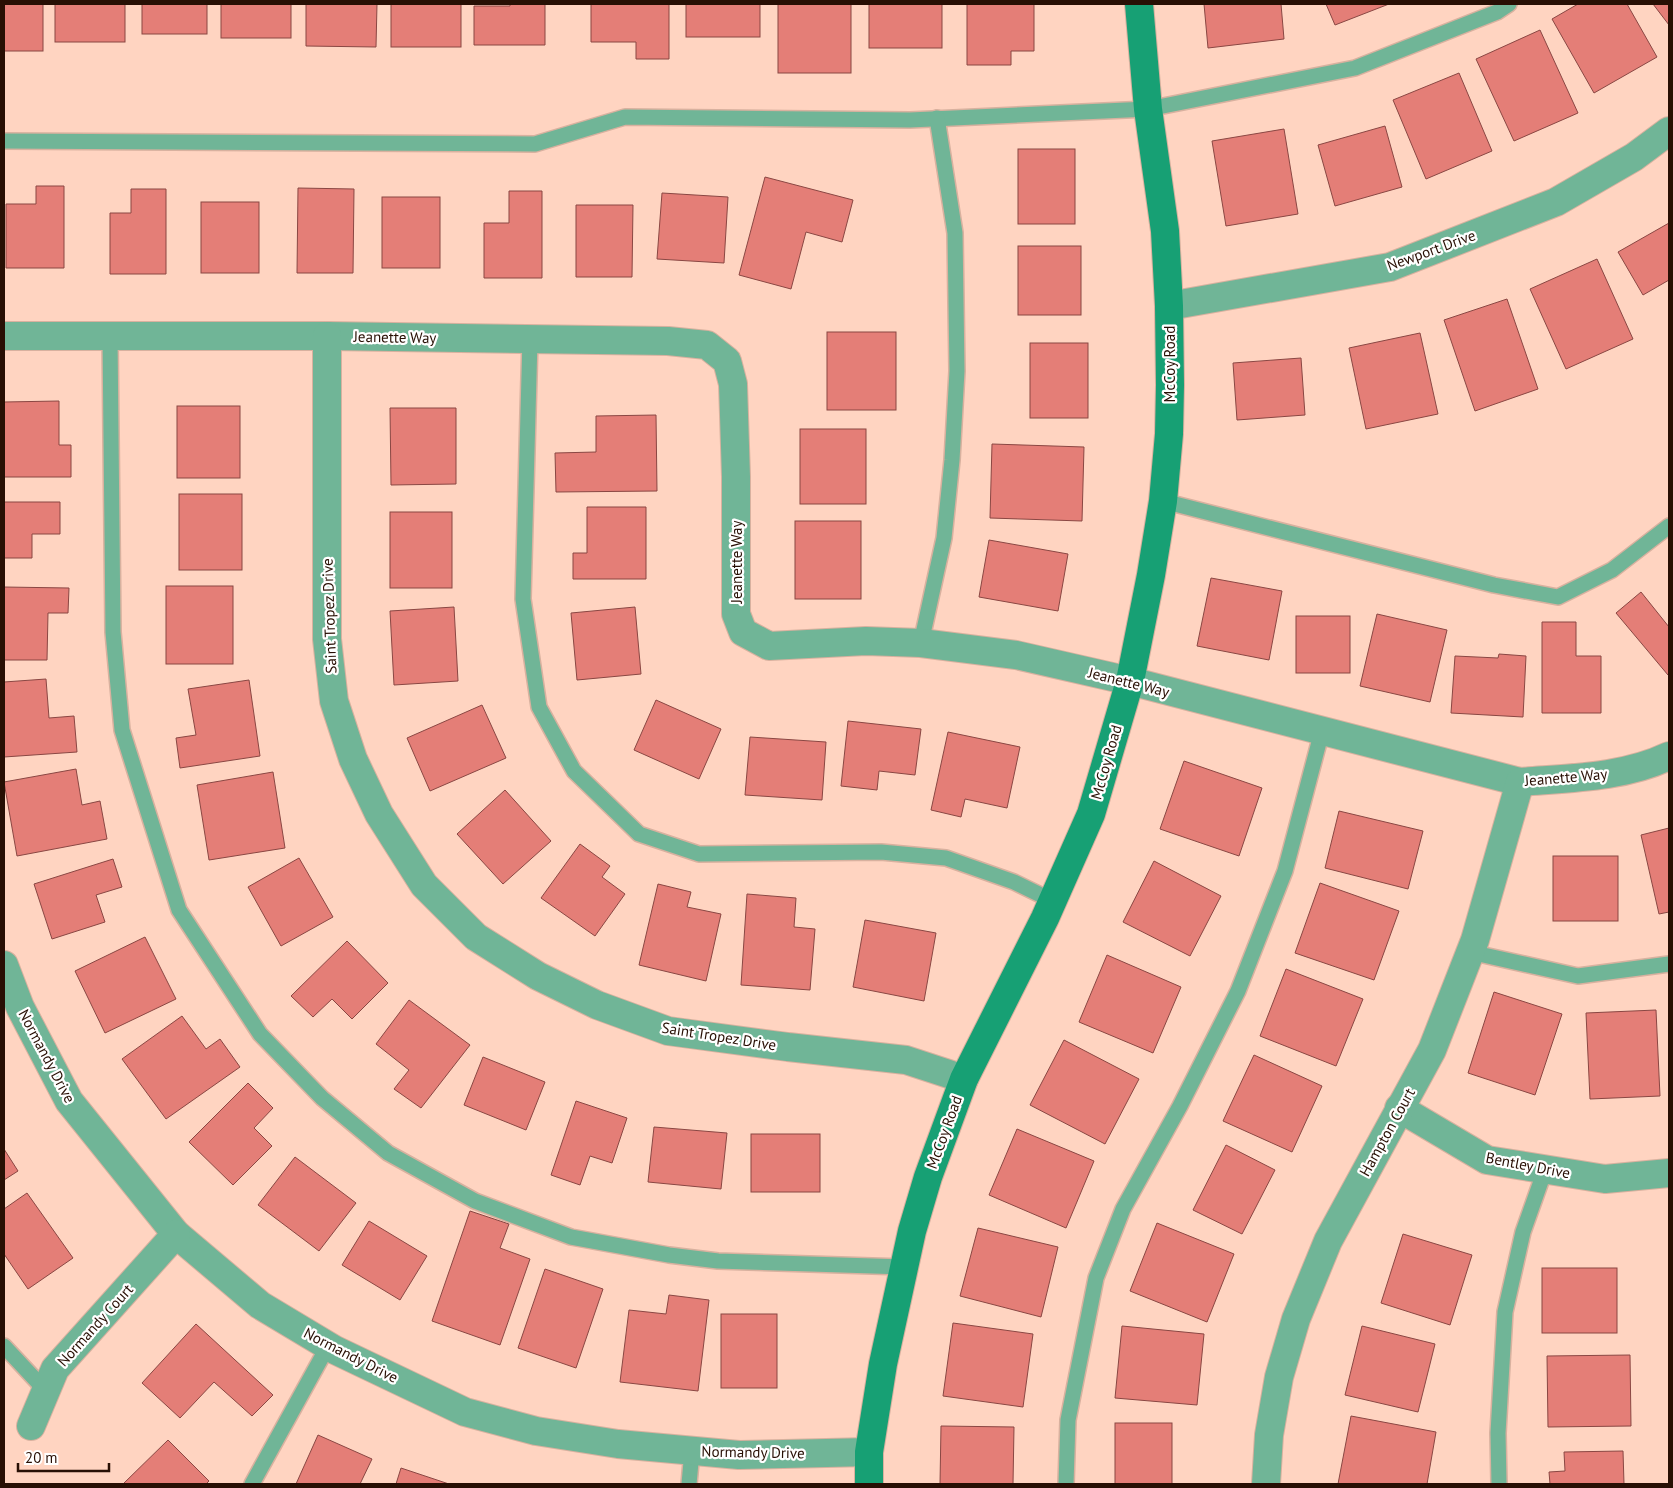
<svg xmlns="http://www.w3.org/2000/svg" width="1673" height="1488" viewBox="0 0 1673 1488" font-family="'PT Sans',sans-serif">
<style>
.building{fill:#e47e77;stroke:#8a4743}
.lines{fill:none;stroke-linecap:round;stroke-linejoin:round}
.lane-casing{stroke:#d8b19f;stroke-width:18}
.street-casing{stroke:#d8b19f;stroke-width:30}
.secondary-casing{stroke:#d8b19f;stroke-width:30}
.lane{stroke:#70b597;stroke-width:15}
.street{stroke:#70b597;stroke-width:28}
.secondary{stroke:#17a074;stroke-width:28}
.labels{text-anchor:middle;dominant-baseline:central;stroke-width:4.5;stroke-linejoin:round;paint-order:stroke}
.street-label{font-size:15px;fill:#280f04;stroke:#fff}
</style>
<rect width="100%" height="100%" fill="#ffd4c1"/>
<g class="building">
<rect x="4" y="4" width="39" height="47"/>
<rect x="55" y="4" width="70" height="38"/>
<rect x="142" y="4" width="65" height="30"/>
<rect x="221" y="4" width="70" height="34"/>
<path d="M 306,4 L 377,4 L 376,47 L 306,46 Z"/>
<rect x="391" y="4" width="70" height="43"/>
<path d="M 510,4 L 545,4 L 545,45 L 474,45 L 474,6 L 510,6 Z"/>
<path d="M 591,4 L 669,4 L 669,59 L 636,59 L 636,42 L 591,42 Z"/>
<rect x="686" y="4" width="74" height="33"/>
<rect x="778" y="4" width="73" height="69"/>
<rect x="869" y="4" width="73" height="44"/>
<path d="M 967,4 L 1034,4 L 1034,51 L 1011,51 L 1011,65 L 967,65 Z"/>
<path d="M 1204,4 L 1281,4 L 1284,39 L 1208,48 Z"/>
<path d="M 1326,4 L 1389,4 L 1335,25 Z"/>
<path d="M 1578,4 L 1627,4 L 1657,57 L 1594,93 L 1552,19 Z"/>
<path d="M 1653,4 L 1669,4 L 1669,25 Z"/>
<path d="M 1540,30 L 1578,113 L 1514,141 L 1476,59 Z"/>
<path d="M 1459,73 L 1492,151 L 1426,179 L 1393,100 Z"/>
<path d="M 1385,126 L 1402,187 L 1335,206 L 1318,145 Z"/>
<path d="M 1284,129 L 1298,214 L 1226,226 L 1212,141 Z"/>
<rect x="1018" y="149" width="57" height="75"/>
<path d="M 765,177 L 853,200 L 842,242 L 806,232 L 791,289 L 739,275 Z"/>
<path d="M 36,186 L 64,186 L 64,268 L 6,268 L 6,204 L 36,204 Z"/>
<path d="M 298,188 L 354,189 L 353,273 L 297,273 Z"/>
<path d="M 131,189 L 166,189 L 166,274 L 110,274 L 110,213 L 131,213 Z"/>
<path d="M 509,191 L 542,191 L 542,278 L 484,278 L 484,223 L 509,223 Z"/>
<path d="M 662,193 L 728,197 L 724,263 L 657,259 Z"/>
<rect x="382" y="197" width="58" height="71"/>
<rect x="201" y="202" width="58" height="71"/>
<path d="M 576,205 L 633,205 L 632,277 L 576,277 Z"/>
<path d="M 1669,223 L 1669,280 L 1643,295 L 1618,252 Z"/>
<rect x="1018" y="246" width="63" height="69"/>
<path d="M 1597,259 L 1633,339 L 1566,369 L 1530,289 Z"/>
<path d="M 1507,299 L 1538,389 L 1475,411 L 1444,320 Z"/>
<rect x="827" y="332" width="69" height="78"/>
<path d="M 1420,333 L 1438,414 L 1366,429 L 1349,348 Z"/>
<rect x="1030" y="343" width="58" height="75"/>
<path d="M 1301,358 L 1305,415 L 1237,420 L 1233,363 Z"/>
<path d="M 59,401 L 59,445 L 71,445 L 71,477 L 4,477 L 4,402 Z"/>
<rect x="177" y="406" width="63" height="72"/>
<path d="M 390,408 L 456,408 L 456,484 L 391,485 Z"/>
<path d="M 656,415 L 657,491 L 556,492 L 555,453 L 596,452 L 596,416 Z"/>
<rect x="800" y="429" width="66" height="75"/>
<path d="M 992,444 L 1084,447 L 1082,521 L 990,518 Z"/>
<rect x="179" y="494" width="63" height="76"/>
<path d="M 4,502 L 60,502 L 60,534 L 32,534 L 32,558 L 4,558 Z"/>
<path d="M 587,507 L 646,507 L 646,579 L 573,579 L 573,553 L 587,553 Z"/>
<rect x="390" y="512" width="62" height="76"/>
<rect x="795" y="521" width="66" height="78"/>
<path d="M 989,540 L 1068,554 L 1058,611 L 979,597 Z"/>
<path d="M 1211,578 L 1282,591 L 1269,660 L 1197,646 Z"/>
<rect x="166" y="586" width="67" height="78"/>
<path d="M 4,587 L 69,588 L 68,613 L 48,613 L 47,660 L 4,660 Z"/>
<path d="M 1641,592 L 1669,627 L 1669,673 L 1668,675 L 1616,613 Z"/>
<path d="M 454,607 L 458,681 L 394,685 L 390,611 Z"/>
<path d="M 635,607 L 641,674 L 577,680 L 571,613 Z"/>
<path d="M 1377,614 L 1447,630 L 1430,702 L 1360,686 Z"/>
<rect x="1296" y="616" width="54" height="57"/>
<path d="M 1542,622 L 1576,622 L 1576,656 L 1601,656 L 1601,713 L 1542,713 Z"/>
<path d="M 1499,654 L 1526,656 L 1523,717 L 1451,713 L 1455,656 L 1498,658 Z"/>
<path d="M 46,679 L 49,718 L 74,716 L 77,752 L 4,757 L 4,682 Z"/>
<path d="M 249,680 L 260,756 L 180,768 L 176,738 L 196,735 L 188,689 Z"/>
<path d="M 656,700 L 721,729 L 699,779 L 634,750 Z"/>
<path d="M 482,705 L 506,758 L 430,791 L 407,738 Z"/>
<path d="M 848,721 L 921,729 L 915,775 L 879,771 L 877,790 L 841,786 Z"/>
<path d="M 948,732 L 1020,747 L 1007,808 L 965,799 L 961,817 L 931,810 Z"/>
<path d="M 750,737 L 826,742 L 822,800 L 745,795 Z"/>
<path d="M 1184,761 L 1262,788 L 1239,856 L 1160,829 Z"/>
<path d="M 76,769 L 82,805 L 100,801 L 107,839 L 17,856 L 4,782 Z"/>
<path d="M 273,772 L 285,848 L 209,860 L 197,785 Z"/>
<path d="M 505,790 L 551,841 L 503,884 L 457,834 Z"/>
<path d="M 1339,811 L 1423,831 L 1408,889 L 1325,868 Z"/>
<path d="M 1669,828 L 1669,912 L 1659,914 L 1641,835 Z"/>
<path d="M 580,844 L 610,866 L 602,877 L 625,894 L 595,936 L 541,898 Z"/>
<rect x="1553" y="856" width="65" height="65"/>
<path d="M 299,858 L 333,917 L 281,946 L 248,887 Z"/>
<path d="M 113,859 L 122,887 L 96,895 L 105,922 L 52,939 L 34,884 Z"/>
<path d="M 1154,861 L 1221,896 L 1190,956 L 1123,922 Z"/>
<path d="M 1320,883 L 1399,911 L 1374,980 L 1295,953 Z"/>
<path d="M 658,884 L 691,892 L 687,907 L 721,914 L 706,981 L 639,965 Z"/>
<path d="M 747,894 L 796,898 L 794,927 L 815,929 L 810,990 L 741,985 Z"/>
<path d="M 865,920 L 936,933 L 924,1001 L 853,987 Z"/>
<path d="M 145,937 L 176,999 L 105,1033 L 75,971 Z"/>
<path d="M 347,941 L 388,983 L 352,1019 L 332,999 L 313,1017 L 291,996 Z"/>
<path d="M 1107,955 L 1181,987 L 1153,1053 L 1079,1022 Z"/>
<path d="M 1286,969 L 1363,999 L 1336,1066 L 1260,1036 Z"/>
<path d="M 1494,992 L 1562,1014 L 1535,1095 L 1468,1073 Z"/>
<path d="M 409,1000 L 470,1045 L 421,1108 L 394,1089 L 409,1070 L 376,1044 Z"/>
<path d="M 1656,1010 L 1660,1096 L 1590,1099 L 1586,1013 Z"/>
<path d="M 182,1016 L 206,1049 L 220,1039 L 240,1067 L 166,1119 L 122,1059 Z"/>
<path d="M 1064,1040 L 1139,1079 L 1105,1144 L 1030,1105 Z"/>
<path d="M 1254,1055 L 1322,1086 L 1292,1152 L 1223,1121 Z"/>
<path d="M 483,1057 L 545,1082 L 526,1130 L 464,1105 Z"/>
<path d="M 248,1083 L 273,1108 L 254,1128 L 272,1146 L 233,1185 L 189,1142 Z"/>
<path d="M 576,1101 L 627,1118 L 612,1163 L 590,1156 L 580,1185 L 551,1175 Z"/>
<path d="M 654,1127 L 727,1133 L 721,1189 L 648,1182 Z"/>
<path d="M 1017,1129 L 1094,1161 L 1066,1228 L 989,1195 Z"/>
<rect x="751" y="1134" width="69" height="58"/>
<path d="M 1226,1145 L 1275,1170 L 1242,1234 L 1193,1210 Z"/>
<path d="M 4,1149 L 18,1171 L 4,1180 Z"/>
<path d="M 295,1157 L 356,1203 L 319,1251 L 258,1205 Z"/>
<path d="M 27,1193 L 73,1258 L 28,1289 L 4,1254 L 4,1209 Z"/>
<path d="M 470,1211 L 509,1224 L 500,1248 L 530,1259 L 500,1345 L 432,1321 Z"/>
<path d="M 369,1221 L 427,1256 L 400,1300 L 342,1265 Z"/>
<path d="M 1157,1223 L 1234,1254 L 1207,1322 L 1130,1291 Z"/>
<path d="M 978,1228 L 1058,1247 L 1041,1317 L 960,1296 Z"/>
<path d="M 1403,1234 L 1472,1255 L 1450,1325 L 1381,1303 Z"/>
<rect x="1542" y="1268" width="75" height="65"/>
<path d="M 545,1269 L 603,1289 L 576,1368 L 518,1348 Z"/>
<path d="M 669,1295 L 709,1300 L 698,1391 L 620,1382 L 629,1310 L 666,1314 Z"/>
<rect x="721" y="1314" width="56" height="74"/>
<path d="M 953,1323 L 1033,1334 L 1023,1407 L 943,1396 Z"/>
<path d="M 196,1324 L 273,1395 L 252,1416 L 214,1382 L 180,1418 L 142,1383 Z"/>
<path d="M 1122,1326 L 1204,1334 L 1197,1405 L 1115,1398 Z"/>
<path d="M 1362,1326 L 1435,1344 L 1418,1412 L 1345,1395 Z"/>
<path d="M 1630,1355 L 1631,1426 L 1548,1427 L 1547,1356 Z"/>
<path d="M 1351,1416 L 1436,1432 L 1427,1484 L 1338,1484 Z"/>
<rect x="1115" y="1423" width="57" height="61"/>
<path d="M 941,1426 L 1014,1427 L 1013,1484 L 940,1484 Z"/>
<path d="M 318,1435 L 372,1459 L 360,1484 L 296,1484 Z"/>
<path d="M 168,1440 L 209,1481 L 206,1484 L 123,1484 Z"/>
<path d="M 1623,1451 L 1624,1484 L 1550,1484 L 1549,1472 L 1565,1471 L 1564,1452 Z"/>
<path d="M 401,1468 L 449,1484 L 396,1484 Z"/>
</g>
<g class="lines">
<g class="lane-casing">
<g id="lane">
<path d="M 4,141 L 535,144 L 625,117 L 910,120 L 1148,109 L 1355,68 L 1497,12 L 1509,4"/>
<path d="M 110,336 L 113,632 L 122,730 L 179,910 L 260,1034 L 322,1098 L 388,1153 L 475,1201 L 571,1237 L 669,1255 L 718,1261 L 904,1267"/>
<path d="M 530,339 L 523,599 L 539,707 L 574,771 L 639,834 L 699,854 L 881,852 L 946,858 L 1014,882 L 1053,901"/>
<path d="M 1163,501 L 1494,585 L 1558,597 L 1612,570 L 1669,526"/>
<path d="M 921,643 L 944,538 L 952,460 L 957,371 L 955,233 L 937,118"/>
<path d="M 1470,952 L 1578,976 L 1669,964"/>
<path d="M 4,1346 L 46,1391"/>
<path d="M 252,1484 L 328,1346"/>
<path d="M 689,1484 L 692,1451"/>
<path d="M 1066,1484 L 1068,1420 L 1096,1278 L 1123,1209 L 1180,1106 L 1238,991 L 1285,871 L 1322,731"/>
<path d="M 1499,1484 L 1498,1433 L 1505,1312 L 1523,1232 L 1545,1170"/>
</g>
</g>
<g class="street-casing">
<g id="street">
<path d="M 1169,306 L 1390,267 L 1556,202 L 1634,157 L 1669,131"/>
<path d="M 4,336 L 327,336 L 668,341 L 707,345 L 727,361 L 733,384 L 736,477 L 736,614 L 743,632 L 769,646 L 866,641 L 921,643 L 1016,655 L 1130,681 L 1520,782 C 1570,778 1623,778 1669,756"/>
<path d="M 327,336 L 327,639 L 334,701 L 353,759 L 379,814 L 424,885 L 476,937 L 538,976 L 597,1005 L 668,1031 L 788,1047 L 906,1060 L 964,1079"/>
<path d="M 4,965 L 20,1007 L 69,1101 L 176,1234 L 260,1305 L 335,1350 L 465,1412 L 536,1431 L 618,1444 L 739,1455 L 869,1452"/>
<path d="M 1399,1108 L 1487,1160 L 1605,1179 L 1669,1173"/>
<path d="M 31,1426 L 55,1369 L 176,1234"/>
<path d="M 1266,1484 L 1269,1435 L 1279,1377 L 1296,1319 L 1328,1241 L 1432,1050 L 1475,940 L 1520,782"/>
</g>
</g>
<g class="secondary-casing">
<path id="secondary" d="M 869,1484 L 869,1452 L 883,1364 L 912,1231 L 928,1177 L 964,1079 L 1045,918 L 1091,814 L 1130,681 L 1151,575 L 1163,501 L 1169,434 L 1170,385 L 1169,306 L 1165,231 L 1148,109 L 1139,4"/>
</g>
<use href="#lane" class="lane"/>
<use href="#street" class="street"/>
<use href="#secondary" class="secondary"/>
</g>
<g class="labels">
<g class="street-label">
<text transform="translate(1431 250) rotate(-20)">Newport Drive</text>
<text transform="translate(395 337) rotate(1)">Jeanette Way</text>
<text transform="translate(1169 364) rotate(-90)">McCoy Road</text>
<text transform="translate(736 562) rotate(-90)">Jeanette Way</text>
<text transform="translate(329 616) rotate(-92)">Saint Tropez Drive</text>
<text transform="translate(1129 682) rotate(14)">Jeanette Way</text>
<text transform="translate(1106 762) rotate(-74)">McCoy Road</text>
<text transform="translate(1566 777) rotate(-5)">Jeanette Way</text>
<text transform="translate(719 1036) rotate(9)">Saint Tropez Drive</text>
<text transform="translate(47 1056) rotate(62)">Normandy Drive</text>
<text transform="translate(944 1132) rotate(-70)">McCoy Road</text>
<text transform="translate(1387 1132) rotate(-61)">Hampton Court</text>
<text transform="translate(1528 1165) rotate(11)">Bentley Drive</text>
<text transform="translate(95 1325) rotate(-48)">Normandy Court</text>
<text transform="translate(351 1355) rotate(27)">Normandy Drive</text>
<text transform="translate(753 1452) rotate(1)">Normandy Drive</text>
</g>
</g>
<rect width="1673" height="1488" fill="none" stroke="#280f04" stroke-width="10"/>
<path d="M18 1463v8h91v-8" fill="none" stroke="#280f04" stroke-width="2.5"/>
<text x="25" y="1463" font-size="15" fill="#280f04" stroke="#ffffff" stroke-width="4" paint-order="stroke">20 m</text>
</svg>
